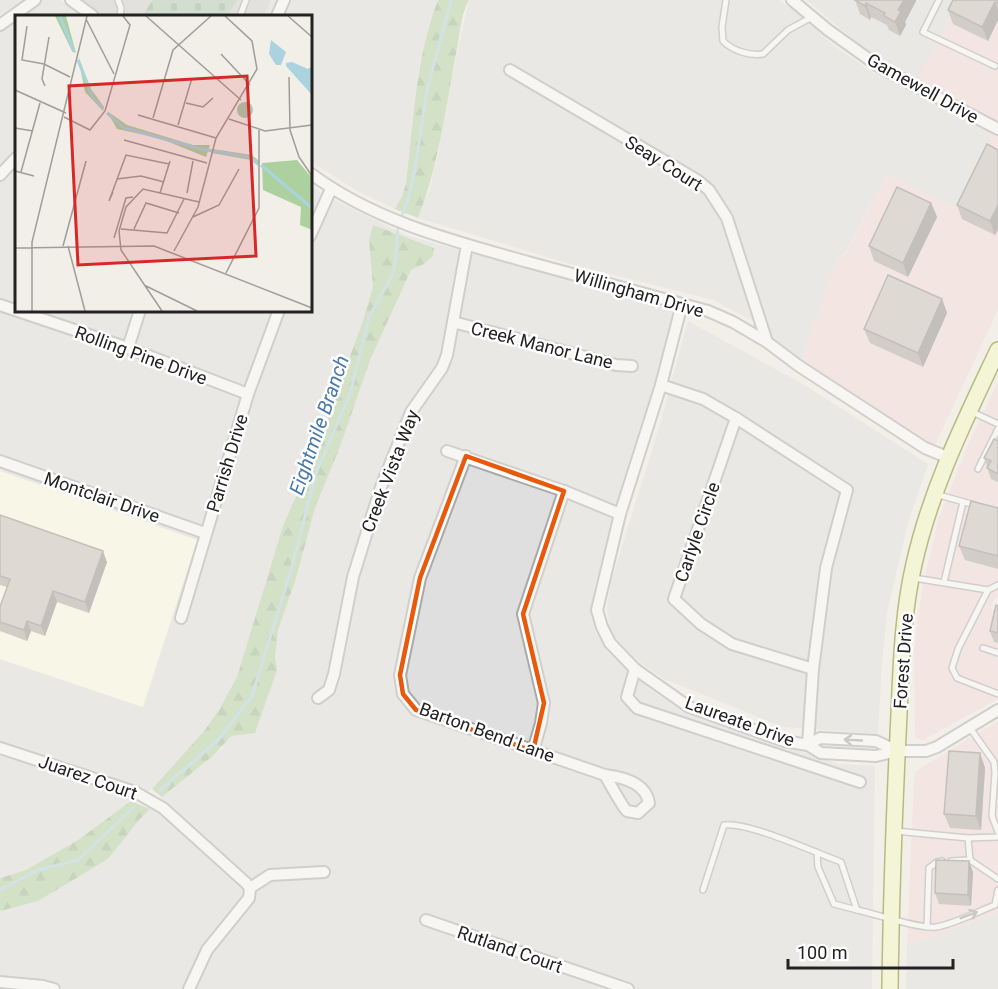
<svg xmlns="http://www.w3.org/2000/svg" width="998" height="989" viewBox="0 0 998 989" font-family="Roboto,sans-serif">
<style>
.residential{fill:#e0dfdf}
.commercial{fill:#f2dad9}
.education{fill:#ffffe5}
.religious{fill:#d0d0d0}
.forest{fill:url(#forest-firs)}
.cemetery{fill:url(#cemetery-stones)}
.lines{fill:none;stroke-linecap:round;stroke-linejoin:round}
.stream{stroke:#aad3df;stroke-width:3}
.service-casing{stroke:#a9a9a9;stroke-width:8}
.minor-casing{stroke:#a9a9a9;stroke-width:14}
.secondary-casing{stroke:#707d05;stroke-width:18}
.service{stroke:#fff;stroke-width:5}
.minor{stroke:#fff;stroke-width:10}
.secondary{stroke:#f7fabf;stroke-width:15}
.wall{fill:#aba49e}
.shaded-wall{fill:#8b8681}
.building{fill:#c7bfb8;stroke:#8b8681;stroke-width:1.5}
.oneway{stroke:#9c9c9c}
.marked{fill:none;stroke:#e8590c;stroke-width:4.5;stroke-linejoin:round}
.labels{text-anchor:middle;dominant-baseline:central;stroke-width:5;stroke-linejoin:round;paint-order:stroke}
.street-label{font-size:18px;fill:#222;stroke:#fff}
.water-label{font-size:20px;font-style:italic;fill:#4a7aab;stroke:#fff}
.inset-river{fill:none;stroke:#aad3df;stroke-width:3}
.inset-road{fill:none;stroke:#9f9d99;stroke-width:1.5}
.view{fill:#d62828;fill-opacity:0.15;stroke:#d62828;stroke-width:3}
.inset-edge{fill:none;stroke:#222;stroke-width:3}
</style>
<defs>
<pattern id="forest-firs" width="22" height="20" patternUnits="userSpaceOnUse" patternTransform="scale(1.5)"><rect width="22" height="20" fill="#add19e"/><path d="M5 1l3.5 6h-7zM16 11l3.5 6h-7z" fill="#95b388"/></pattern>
<pattern id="cemetery-stones" width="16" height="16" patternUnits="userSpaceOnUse" patternTransform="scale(1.5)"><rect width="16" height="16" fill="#aacbaf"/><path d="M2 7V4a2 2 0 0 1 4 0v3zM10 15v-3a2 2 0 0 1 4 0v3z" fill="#92ae96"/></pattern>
</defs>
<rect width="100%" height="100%" fill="#f2efe9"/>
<g class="residential">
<path d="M 0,0 L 60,0 L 84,16 L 16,16 L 16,310 L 310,310 L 311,184 L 322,194 L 408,236 L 677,309 L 652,400 L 594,588 L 591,612 L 596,634 L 618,661 L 647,687 L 686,714 L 838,764 L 875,766 L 872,989 L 0,989 L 0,911 L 38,900 L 139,820 L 162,797 L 224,747 L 192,738 L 196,740 L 152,789 L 131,801 L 78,840 L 26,870 L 0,878 L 0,659 L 142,707 L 197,540 L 0,471 Z"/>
<path d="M 271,0 L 438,0 L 429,24 L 419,67 L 406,183 L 402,196 L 395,209 L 359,192 L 311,162 L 310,16 L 264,16 Z"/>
<path d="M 469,0 L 778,0 L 797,13 L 834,46 L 877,75 L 994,132 L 956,208 L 887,174 L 845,254 L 837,259 L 801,364 L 753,321 L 713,300 L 567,263 L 418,218 L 430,188 L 439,149 L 444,112 Z"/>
<path d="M 807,0 L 958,0 L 918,81 L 858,44 Z"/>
<path d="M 688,321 L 806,386 L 928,464 L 908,523 L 887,613 L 882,663 L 878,734 L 783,727 L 664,679 L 626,653 L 610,632 L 607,608 L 611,582 L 661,421 Z"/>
<path d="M 998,913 L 998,989 L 906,989 L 907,946 Z"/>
</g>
<g class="commercial">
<path d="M 958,0 L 998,0 L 998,122 L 918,81 Z"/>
<path d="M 998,124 L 998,310 L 934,447 L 801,364 L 837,259 L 846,254 L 887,174 L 956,207 Z"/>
<path d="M 998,382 L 998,594 L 990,608 L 998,611 L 998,699 L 923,740 L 917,739 L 915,736 L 914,650 L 922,589 L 939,517 L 967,447 Z"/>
<path d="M 998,721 L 998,913 L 907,946 L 914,777 L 916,771 Z"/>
</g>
<path class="education" d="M 0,471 L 197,540 L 143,707 L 0,659 Z"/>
<path class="religious" d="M 82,0 L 271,0 L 264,16 L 105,16 Z"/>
<g class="forest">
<path d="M 438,0 L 469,0 C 460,15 460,38 456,54 C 445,109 439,166 418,218 L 395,209 L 402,196 L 406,183 C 414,122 415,58 438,0 Z"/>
<path d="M 373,225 L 434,248 L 433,256 L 424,264 L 411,270 L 370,360 L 341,444 L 315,508 L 296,578 L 278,630 L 275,657 L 277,670 L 255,733 L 231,736 L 214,755 L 162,797 L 152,789 L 205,730 L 219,710 L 237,677 L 283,526 L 312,460 L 363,321 L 373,287 L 369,240 Z"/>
<path d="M 131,801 L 150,809 L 139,820 L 108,859 L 38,901 L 0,911 L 0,878 L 26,870 L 78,840 Z"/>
</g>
<path class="cemetery" d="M 152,0 L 237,0 L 227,16 L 143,16 Z"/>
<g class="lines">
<g class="stream">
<path d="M 159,791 L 218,740 L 252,696 L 291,570 L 316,473 L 350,394 L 369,317 L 392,276 L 396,258 L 398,226 L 408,200 L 415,169 L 427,90 L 451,0"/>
<path d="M 0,890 L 38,870 L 78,860 L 133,808"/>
</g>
<g class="service-casing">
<g id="service">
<path d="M 118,0 L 121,8 L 120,16"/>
<path d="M 726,0 L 722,27 L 723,41 C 733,51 750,56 763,54 L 788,30 L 812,17"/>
<path d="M 939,0 L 923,32 L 995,66"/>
<path d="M 240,16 L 246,0"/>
<path d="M 970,411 L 998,424"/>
<path d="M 978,469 L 998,429"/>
<path d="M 935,494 L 975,505"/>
<path d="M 914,578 L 988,590 L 958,649 L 952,668 L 957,678 L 998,694"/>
<path d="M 944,582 L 963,502"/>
<path d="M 988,590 L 998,585"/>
<path d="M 983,648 L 998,653"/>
<path d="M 970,728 L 994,762 L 995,773 L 992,816 L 998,832"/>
<path d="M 895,831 L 968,838 L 998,837"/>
<path d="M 968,838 L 970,860"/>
<path d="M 817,853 L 818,867 L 834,904 L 857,910"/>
<path d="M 951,861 L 970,860 L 998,879"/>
<path d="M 703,890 L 724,825 C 749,822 814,852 841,862 L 857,910 C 876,914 918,929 936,927 C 954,924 977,912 995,905 L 998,890"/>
<path d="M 927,927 L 929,868 L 937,862 L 942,861"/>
</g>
</g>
<g class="minor-casing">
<g id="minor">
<path d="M 71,0 L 93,16"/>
<path d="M 792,0 L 828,30 L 881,68 L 998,129"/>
<path d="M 277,16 L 284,0"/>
<path d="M 0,25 L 35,0"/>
<path d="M 510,70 L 697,180 L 709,190 L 727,218 L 767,342"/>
<path d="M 310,173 C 374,221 453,241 528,262 C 588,278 648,295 708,311 L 733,322 L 767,342 L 799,366 L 925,448 L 947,457"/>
<path d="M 0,175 L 16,158"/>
<path d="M 310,236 L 331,189"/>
<path d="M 682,304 L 661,385 L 620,514 L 597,610 L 602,627 L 610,643 L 635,669 L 689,707 L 784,741 L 808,745 L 821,753 L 876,756 L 897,751 L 926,751 L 937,747 L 998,710"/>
<path d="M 0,305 L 128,348 L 248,394"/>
<path d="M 453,322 L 616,365 L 632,366"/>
<path d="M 128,348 L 140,310"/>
<path d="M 661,385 L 703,399 L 736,418 L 847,490 L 826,568 L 813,669 L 808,745"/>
<path d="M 736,418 L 674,599 L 701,624 L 732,644 L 813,669"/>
<path d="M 447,451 L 564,491 L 620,514"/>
<path d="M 466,456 L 420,578 L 400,675 L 403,694 L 416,710 L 605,775 C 609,782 623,808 627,811 C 630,812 635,812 638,813 L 649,803 C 646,783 622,777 605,775"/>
<path d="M 0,461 L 205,533"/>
<path d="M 181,618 L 248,394 L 279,310"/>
<path d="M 635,669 L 627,697 L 637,708 L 860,782"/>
<path d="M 318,698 L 329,690 L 334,674 L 353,577 L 381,487 L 411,412 L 442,368 L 447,355 L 467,245"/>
<path d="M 808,745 L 820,738 L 876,741 L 897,751"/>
<path d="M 0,748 L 135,792 L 163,808 L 246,883 L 250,888 L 249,898 L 207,950 L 189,989"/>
<path d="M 533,751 L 541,723 L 544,703 L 523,614 L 564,491"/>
<path d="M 250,888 L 270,875 L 324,872"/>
<path d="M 426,920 L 628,989"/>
<path d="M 0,982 L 43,986 L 54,989"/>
</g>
</g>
<g class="secondary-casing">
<path id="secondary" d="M 890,989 C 891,904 894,820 898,735 C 901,678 901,620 914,564 C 931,488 965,420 998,350"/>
</g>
<use href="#service" class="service"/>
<use href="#minor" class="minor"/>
<use href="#secondary" class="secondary"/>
</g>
<g class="wall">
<path d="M 855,0 L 916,1 L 905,22 L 906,25 L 900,36 L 889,30 L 887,25 L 871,17 L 870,20 L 860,14 Z"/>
<path d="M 998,0 L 998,20 L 988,41 L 953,24 L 948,10 Z"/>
<path d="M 987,144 L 995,235 L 962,219 L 957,205 Z"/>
<path d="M 931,203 L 937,217 L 908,277 L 874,261 L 869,246 Z"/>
<path d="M 942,299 L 947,313 L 923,367 L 870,343 L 864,329 Z"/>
<path d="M 998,441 L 998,482 L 991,479 L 984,458 Z"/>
<path d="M 998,508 L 998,569 L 965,560 L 959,546 Z"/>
<path d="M 0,515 L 107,562 L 89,613 L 57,602 L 45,636 L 31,631 L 27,641 L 0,631 L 0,607 L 7,587 L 0,585 Z"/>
<path d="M 998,606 L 998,643 L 994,642 L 990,631 Z"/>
<path d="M 980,753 L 985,768 L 981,830 L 950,828 L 944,814 Z"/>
<path d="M 973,872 L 971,906 L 939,904 L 935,893 Z"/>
</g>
<g class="shaded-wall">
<path d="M 904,0 L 916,0 L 916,1 L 905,22 L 906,25 L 900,36 L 895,22 L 898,10 Z"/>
<path d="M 995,2 L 998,10 L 998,20 L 988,41 L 982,27 Z"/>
<path d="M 866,3 L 871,17 L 870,20 L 865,6 Z"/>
<path d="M 931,203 L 937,217 L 908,277 L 903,263 Z"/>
<path d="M 998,205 L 998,230 L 995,235 L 990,221 Z"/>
<path d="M 942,299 L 947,313 L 923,367 L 918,353 Z"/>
<path d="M 103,551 L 107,562 L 89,613 L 85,602 Z"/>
<path d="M 53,591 L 57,602 L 45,636 L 41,626 Z"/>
<path d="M 27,621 L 31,631 L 27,641 L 24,630 Z"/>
<path d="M 980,753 L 985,768 L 981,830 L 976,816 Z"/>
<path d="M 969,861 L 973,872 L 971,906 L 968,895 Z"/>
</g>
<g class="building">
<path d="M 855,0 L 904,0 L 898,10 L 901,11 L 895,22 L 884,16 L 885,13 L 866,3 L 865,6 Z"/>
<path d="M 953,0 L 998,0 L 998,3 L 995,2 L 982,27 L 948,10 Z"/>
<path d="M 987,144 L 998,150 L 998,205 L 990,221 L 957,205 Z"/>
<path d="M 897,187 L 931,203 L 903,263 L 869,246 Z"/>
<path d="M 888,275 L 942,299 L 918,353 L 864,329 Z"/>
<path d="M 994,439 L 998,441 L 998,474 L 987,468 L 991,461 L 984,458 Z"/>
<path d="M 971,501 L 998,508 L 998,556 L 959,546 Z"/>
<path d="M 0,515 L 103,551 L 85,602 L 53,591 L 41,626 L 27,621 L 24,630 L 0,622 L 0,607 L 10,579 L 0,576 Z"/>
<path d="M 996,605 L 998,606 L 998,633 L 990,631 Z"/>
<path d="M 949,751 L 980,753 L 976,816 L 944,814 Z"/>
<path d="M 936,860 L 969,861 L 968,895 L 935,893 Z"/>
</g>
<defs><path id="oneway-shaft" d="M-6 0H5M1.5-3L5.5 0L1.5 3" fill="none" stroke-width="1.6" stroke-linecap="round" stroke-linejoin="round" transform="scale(1.5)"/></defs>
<g class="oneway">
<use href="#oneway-shaft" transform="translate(853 740) rotate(-177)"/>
<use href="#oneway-shaft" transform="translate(969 915) rotate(-21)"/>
</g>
<path d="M0 0H998V989H0ZM 466,456 L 564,491 L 523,614 L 544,703 L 533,751 L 416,710 L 403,694 L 400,675 L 420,578 Z" fill="#f2efe9" fill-opacity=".55" fill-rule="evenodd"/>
<path class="marked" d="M 466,456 L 564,491 L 523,614 L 544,703 L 533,751 L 416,710 L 403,694 L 400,675 L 420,578 Z"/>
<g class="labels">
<g class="street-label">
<text transform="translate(923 88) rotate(29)">Gamewell Drive</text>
<text transform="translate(664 163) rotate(32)">Seay Court</text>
<text transform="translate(639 293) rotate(16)">Willingham Drive</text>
<text transform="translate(542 345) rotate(14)">Creek Manor Lane</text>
<text transform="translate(141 355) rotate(20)">Rolling Pine Drive</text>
<text transform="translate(227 463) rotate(-73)">Parrish Drive</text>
<text transform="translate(390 471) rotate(-69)">Creek Vista Way</text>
<text transform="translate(102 497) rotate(19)">Montclair Drive</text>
<text transform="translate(697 532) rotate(-71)">Carlyle Circle</text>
<text transform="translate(903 661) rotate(-86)">Forest Drive</text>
<text transform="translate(740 721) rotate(20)">Laureate Drive</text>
<text transform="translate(487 732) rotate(20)">Barton Bend Lane</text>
<text transform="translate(88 777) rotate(19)">Juarez Court</text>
<text transform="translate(510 949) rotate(19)">Rutland Court</text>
</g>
<g class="water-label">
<text transform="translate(319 425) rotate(-71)">Eightmile Branch</text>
</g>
</g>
<g transform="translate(15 15)">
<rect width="297" height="297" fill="#f2efe9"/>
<path d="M 40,1 L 51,1 L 61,38 L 57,36 ZM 63,41 L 76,74 L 89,92 L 88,96 L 70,77 ZM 92,96 L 112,110 L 178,130 L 195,130 L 191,142 L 144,123 L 102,114 ZM 198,134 L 237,140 L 244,146 L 243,151 L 236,145 L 197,138 ZM 282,145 L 297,163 L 297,215 L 285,210 L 286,192 L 248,175 L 247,148 Z" fill="#add19e"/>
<path d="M222 95a8 8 0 1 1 16 0a8 8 0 1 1-16 0Z" fill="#aacbaf"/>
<path d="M 256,25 L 271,37 L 266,50 L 261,50 L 254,39 ZM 277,47 L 293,54 L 297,51 L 297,80 L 271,51 L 271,48 Z" fill="#aad3df"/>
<path class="inset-river" d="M 45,1 L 59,37M 63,45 L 78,83 L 88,93M 92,98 L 109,113 L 186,134 L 234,142 L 242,148M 246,150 L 297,193"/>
<path class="inset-road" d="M 131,1 L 226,85M 273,1 L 297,22M 71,4 L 99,59M 12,11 L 7,45 L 29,49 L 55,62M 206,39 L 235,70M 274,62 L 275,115 L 284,142 L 297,161M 30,71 L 27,64 L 34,22M 0,75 L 51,98M 171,88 L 188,92 L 198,83M 123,100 L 201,123M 49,102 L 75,115 L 90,96 L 115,10 L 108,1M 138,103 L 158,35 L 196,1M 214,104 L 250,116 L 297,110M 163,110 L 177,63M 0,113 L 18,116M 109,125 L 192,148M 0,156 L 19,161M 6,157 L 25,88M 102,164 L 126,161 L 149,167M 98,177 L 94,186 L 111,140 L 154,149M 145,178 L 155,146M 172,178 L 178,146M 178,202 L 204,190 L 224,154M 106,214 L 152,218 L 169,184M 119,214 L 131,188 L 164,198M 99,223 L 111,183 L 118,182M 48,231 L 71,146M 53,231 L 70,296M 0,233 L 139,231 L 297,293M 159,236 L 183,192 L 201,123 L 242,54 L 237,26 L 210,1M 211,258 L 244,193 L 244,115M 129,270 L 182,296M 17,296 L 17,227 L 72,1M 147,296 L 106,235 L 104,216 L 111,192 L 128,174 L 184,187"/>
<path class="view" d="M 232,61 L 241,241 L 63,250 L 54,71 Z"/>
<rect width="297" height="297" class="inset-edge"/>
</g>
<path d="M788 959v9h165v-9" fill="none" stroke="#222222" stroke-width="3"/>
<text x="797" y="959" font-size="18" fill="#222222" stroke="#ffffff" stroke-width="4.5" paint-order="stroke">100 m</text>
</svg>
